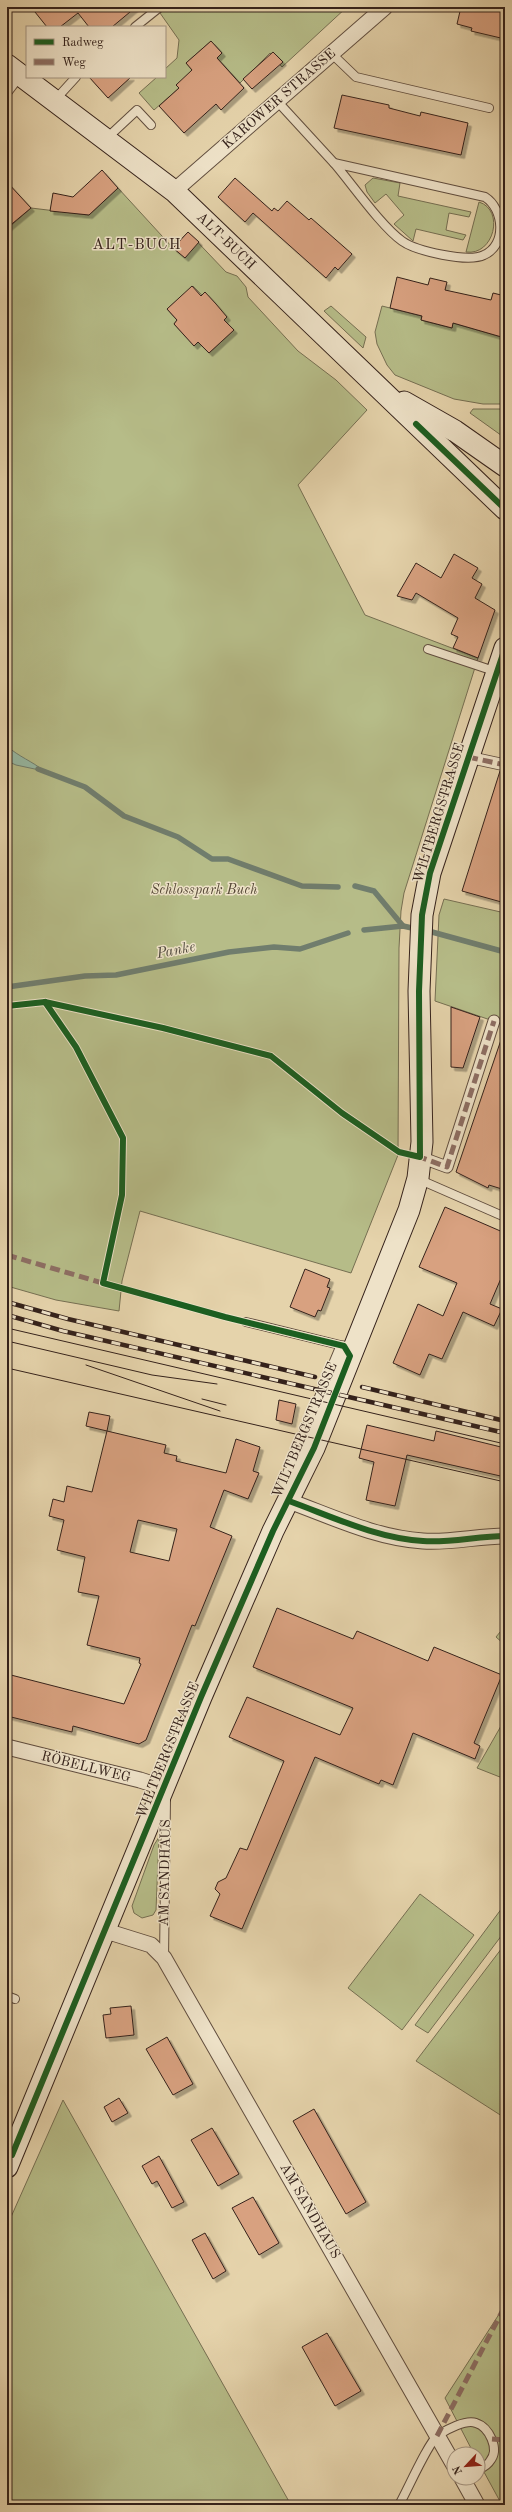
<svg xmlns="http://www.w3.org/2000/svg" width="512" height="2512" viewBox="0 0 512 2512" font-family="'Old Standard TT',serif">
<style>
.green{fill:#b6bc88;stroke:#766f52;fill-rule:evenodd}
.water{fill:#97b9a4;stroke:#707d6d}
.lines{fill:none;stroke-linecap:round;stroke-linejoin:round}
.stream{stroke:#707d6d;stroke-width:5.5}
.building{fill:#d8a180;stroke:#35221b;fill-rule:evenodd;filter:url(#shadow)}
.service-casing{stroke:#614e3f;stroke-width:10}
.pedestrian-casing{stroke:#614e3f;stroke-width:13}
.minor-casing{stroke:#614e3f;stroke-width:17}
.secondary-casing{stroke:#35221b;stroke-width:23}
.service{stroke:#eee2c8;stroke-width:8}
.pedestrian{stroke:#eee2c8;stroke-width:11}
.minor{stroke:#eee2c8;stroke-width:15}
.secondary{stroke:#eee2c8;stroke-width:21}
.tram{stroke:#35221b;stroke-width:1}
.rail-casing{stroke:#35221b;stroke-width:4.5}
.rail{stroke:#eee2c8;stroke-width:3;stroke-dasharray:9;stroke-linecap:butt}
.quiet{stroke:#8d6e63;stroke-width:5;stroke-dasharray:10 5;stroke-linecap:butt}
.cycleway-casing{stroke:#eee2c8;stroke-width:8}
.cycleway{stroke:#1b5e20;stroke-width:6}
.labels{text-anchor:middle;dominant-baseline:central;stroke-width:3;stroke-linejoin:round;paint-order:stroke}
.street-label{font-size:14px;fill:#35221b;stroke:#eee2c8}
.park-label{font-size:14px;font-style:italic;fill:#554836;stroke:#eee2c8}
.neighbourhood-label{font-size:15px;letter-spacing:1px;fill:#35221b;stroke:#eee2c8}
.water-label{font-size:15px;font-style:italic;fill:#4e483d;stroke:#eee2c8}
</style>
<defs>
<filter id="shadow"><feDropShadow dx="3.5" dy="3.5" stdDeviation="0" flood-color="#0004"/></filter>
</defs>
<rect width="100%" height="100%" fill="#e5d3ab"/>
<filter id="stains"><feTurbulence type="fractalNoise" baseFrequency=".005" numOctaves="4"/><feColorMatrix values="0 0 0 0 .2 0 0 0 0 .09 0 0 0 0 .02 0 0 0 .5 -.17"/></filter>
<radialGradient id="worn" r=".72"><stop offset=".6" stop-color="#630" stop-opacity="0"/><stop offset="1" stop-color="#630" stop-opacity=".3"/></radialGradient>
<g class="green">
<path d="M 167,7 L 347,7 L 282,67 L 270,53 L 240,83 L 217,58 L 222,53 L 211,41 L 186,63 L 195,73 L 176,85 L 179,88 L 154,110 L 139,93 L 157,77 L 165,77 L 165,69 L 177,58 L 179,40 L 160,13 Z"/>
<path d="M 373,178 L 400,183 L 398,196 L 471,212 L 469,217 L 449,213 L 446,230 L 466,235 L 463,240 L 416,229 L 413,241 L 394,224 L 404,215 L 386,194 L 375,203 L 367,192 L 365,185 Z"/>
<path d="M 118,188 L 173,248 L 188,232 L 226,272 L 237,276 L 246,287 L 248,297 L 298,351 L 336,380 L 367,410 L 298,485 L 365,615 L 478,658 L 404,893 L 401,911 L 399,948 L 398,1155 L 351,1273 L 140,1211 L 122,1281 L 119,1311 L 56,1300 L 7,1286 L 7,229 L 31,208 L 89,215 ZM 193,286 C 203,298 216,305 227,317 L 224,320 L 234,330 L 209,353 L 198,342 L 194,345 L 174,324 L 177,320 L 167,309 Z"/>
<path d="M 479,202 C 505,210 494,256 466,252 Z"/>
<path d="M 331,306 L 366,337 L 363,348 L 324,311 Z"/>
<path d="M 382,306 L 422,316 L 421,320 L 424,321 L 452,328 L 453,323 L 505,338 L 505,404 L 483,404 L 454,399 L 395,375 L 387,365 L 377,344 L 375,332 Z"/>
<path d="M 473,409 L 505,409 L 505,438 L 470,413 Z"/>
<path d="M 444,899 L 505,913 L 505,1025 L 435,1001 L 439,915 Z"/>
<path d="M 505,1626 L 505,1645 L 496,1637 Z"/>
<path d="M 505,1719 L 505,1779 L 477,1768 Z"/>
<path d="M 159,1837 L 156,1910 L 153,1915 L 142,1918 L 134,1913 L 132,1906 L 154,1845 Z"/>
<path d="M 420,1894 L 474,1935 L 402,2030 L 348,1988 Z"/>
<path d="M 505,1904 L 505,1931 L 428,2033 L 415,2025 Z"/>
<path d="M 505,1944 L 505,2118 L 416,2061 Z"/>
<path d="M 63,2100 L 291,2505 L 7,2505 L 7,2226 Z"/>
<path d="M 505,2305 L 505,2505 L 502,2505 L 478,2461 L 478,2454 L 474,2454 L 445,2398 Z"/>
</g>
<path class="water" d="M 7,746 C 19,757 32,761 44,771 L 16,765 L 7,761 Z"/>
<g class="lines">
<g class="stream">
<path d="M 38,769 L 85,787 L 124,816 L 178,837 L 212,859 L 228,859 L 302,886 L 338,887"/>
<path d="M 355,886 L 374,891 L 403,926"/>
<path d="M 364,930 L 403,926 L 412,928"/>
<path d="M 432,932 L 505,952"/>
<path d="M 7,987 L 85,976 L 116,975 L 229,952 L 274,947 L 300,949 L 348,933"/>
</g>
</g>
<g class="building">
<path d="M 31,7 L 136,7 L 112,27 L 89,27 L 78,13 L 60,27 L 47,27 Z"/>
<path d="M 461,7 L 505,7 L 505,39 L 471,31 L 472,28 L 457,24 Z"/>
<path d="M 211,41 L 222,53 L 217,58 L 244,88 L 221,110 L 216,104 L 184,133 L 159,106 L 179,88 L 176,85 L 192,70 L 186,63 Z"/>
<path d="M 273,52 L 283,62 L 252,89 L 243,79 Z"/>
<path d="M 89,77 L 131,77 L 108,98 Z"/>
<path d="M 342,95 L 389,105 L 389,108 L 420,116 L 421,112 L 468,123 L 461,155 L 334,128 Z"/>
<path d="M 102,170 L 118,188 L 89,215 L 50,211 L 53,193 L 73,197 Z"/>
<path d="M 235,178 L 272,211 L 274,208 L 278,211 L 287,201 L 309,220 L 311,218 L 352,254 L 338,270 L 335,267 L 326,278 L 253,213 L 245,222 L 218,197 Z"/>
<path d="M 7,182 L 31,208 L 7,228 Z"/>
<path d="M 188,232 L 199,242 L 185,258 L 173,248 Z"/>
<path d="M 397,277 L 428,285 L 430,278 L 447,282 L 445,290 L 491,300 L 493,293 L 505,296 L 505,338 L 453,323 L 452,328 L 421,320 L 422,316 L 390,308 Z"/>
<path d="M 192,286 L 201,296 L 205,292 L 216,304 L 227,317 L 224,320 L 234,330 L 209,353 L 198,342 L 194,346 L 174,324 L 177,320 L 167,309 Z"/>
<path d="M 454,554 L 478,568 L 472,578 L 482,584 L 475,598 L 495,610 L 478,658 L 453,648 L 458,637 L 451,634 L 458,618 L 416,593 L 412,600 L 397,596 L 416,563 L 441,578 Z"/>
<path d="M 500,771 L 505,772 L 505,903 L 462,891 Z"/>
<path d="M 451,1007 L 480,1017 L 463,1068 L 451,1067 Z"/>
<path d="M 503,1034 L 505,1034 L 505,1190 L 489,1185 L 488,1188 L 456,1172 Z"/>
<path d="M 445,1207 L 505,1233 L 505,1269 L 490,1304 L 502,1309 L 494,1326 L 463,1312 L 442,1359 L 429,1354 L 420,1375 L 393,1363 L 418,1304 L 443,1316 L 457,1283 L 419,1267 Z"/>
<path d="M 305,1269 L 330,1279 L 327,1287 L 330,1288 L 321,1311 L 318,1310 L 315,1317 L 290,1307 Z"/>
<path d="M 279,1400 L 296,1404 L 292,1424 L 276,1420 Z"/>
<path d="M 89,1412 L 110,1416 L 107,1431 L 86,1426 Z"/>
<path d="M 367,1425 L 434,1441 L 436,1431 L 505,1448 L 505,1477 L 407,1455 L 395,1506 L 366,1500 L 374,1462 L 359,1458 Z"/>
<path d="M 107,1431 L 166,1445 L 164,1453 L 177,1456 L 176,1461 L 226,1473 L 236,1439 L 260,1447 L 253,1471 L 259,1473 L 248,1499 L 224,1490 L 210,1527 L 232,1536 L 195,1626 L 192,1625 L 146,1740 L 139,1744 L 73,1726 L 72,1732 L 7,1716 L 7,1674 L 124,1704 L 141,1664 L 139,1663 L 140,1658 L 87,1645 L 99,1596 L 78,1592 L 85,1557 L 57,1550 L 64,1520 L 49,1516 L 53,1499 L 64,1502 L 67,1486 L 92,1492 ZM 138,1520 L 177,1529 L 169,1561 L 130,1552 Z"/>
<path d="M 277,1608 L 353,1639 L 357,1631 L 428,1661 L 434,1647 L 502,1675 L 474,1743 L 480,1746 L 475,1759 L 413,1733 L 393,1785 L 381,1780 L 379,1784 L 315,1757 L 242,1929 L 210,1916 L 220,1894 L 215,1889 L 218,1882 L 226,1878 L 240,1848 L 247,1850 L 284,1761 L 229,1737 L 247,1697 L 340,1735 L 353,1708 L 253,1667 Z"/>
<path d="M 131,2006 L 134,2035 L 106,2038 L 103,2015 L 111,2014 L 110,2008 Z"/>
<path d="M 167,2037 L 193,2084 L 173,2095 L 146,2049 Z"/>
<path d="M 119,2098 L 128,2113 L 112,2122 L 104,2107 Z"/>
<path d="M 314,2109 L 366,2202 L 346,2214 L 293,2121 Z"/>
<path d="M 212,2128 L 239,2174 L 218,2186 L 191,2140 Z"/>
<path d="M 159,2156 L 184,2202 L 172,2208 L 157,2181 L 152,2184 L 142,2166 Z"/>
<path d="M 253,2197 L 279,2243 L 259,2255 L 232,2208 Z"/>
<path d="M 205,2233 L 226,2271 L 213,2279 L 192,2240 Z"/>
<path d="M 327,2333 L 361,2391 L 335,2406 L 302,2347 Z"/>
</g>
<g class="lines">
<g class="service-casing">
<g id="service">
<path d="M 135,27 L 160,7"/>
<path d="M 332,54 L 356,77 L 489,108"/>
<path d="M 7,93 L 20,76"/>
<path d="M 55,100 L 76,77"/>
<path d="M 277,101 L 334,163"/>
<path d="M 107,138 L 137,110 L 151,125"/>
<path d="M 334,163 L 485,197 C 504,209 507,245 484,255 C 468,263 416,251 402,241 C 381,226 352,184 334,163 Z"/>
<path d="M 428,649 L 497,672"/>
<path d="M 418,1179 L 505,1217"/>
<path d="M 246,1322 L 344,1346"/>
<path d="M 164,1958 L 166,1799"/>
<path d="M 7,1996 L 15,1999"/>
<path d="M 399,2505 C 407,2491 428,2443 438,2435 C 446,2430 466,2419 476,2423 C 489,2427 500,2449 490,2461 C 488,2465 482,2468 478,2470"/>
</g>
</g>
<g class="pedestrian-casing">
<g id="pedestrian">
<path d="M 468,757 L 505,765"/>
<path d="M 420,1157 L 447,1167 L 494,1021"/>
</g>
</g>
<g class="minor-casing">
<g id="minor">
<path d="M 174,191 L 385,7"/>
<path d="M 343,1349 L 285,1487 L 289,1501 C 333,1517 376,1538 423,1541 C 450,1543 478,1536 505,1536"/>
<path d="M 7,1747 L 140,1780 L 165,1788"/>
<path d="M 106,1931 L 151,1945 L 164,1958 L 454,2465"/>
<path d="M 462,2478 L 477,2505"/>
</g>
</g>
<g class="secondary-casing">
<g id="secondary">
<path d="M 7,65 L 174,191 L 505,509"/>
<path d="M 404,402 L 455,431 L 505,466"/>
<path d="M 7,2167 L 201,1697 L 273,1531 L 314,1448 L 409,1210 L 418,1178 L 422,1142 L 419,991 L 422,915 L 430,873 L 505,648"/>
</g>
</g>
<use href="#service" class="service"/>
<use href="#pedestrian" class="pedestrian"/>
<use href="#minor" class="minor"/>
<use href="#secondary" class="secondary"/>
<g class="tram">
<path d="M 7,1328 L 505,1444"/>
<path d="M 7,1341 L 152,1375 L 217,1384"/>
<path d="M 86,1365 L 220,1411"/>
<path d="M 7,1368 L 505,1482"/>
<path d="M 202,1399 L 226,1405"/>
</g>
<g class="rail-casing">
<g id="rail">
<path d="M 7,1302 L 68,1319 L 315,1377"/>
<path d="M 7,1315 L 63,1331 L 505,1433"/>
<path d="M 362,1387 L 505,1421"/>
</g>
</g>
<use href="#rail" class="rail"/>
<g class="quiet">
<path d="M 468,757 L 505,765"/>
<path d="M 417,1156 L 447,1167 L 494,1021"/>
<path d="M 7,1255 L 106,1284"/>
<path d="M 437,2436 L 505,2306"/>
<path d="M 492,2439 L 505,2440"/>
</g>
<g class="cycleway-casing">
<g id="cycleway">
<path d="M 416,424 L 505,509"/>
<path d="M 7,1006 L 45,1002 L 163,1028 L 271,1056 L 342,1113 L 399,1152 L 420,1157 L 419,991 L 422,915 L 430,873 L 505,648"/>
<path d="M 289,1501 C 333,1517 376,1538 423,1541 C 450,1543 478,1536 505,1536"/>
<path d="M 12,2155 L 201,1697 L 273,1531 L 314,1448 L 350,1356 L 344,1346 L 225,1317 L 103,1283 L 122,1195 L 123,1138 L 76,1047 L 45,1002"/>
</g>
</g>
<use href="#cycleway" class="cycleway"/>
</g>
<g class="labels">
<g class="street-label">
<text transform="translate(279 99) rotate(-41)">KAROWER STRASSE</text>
<text transform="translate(226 241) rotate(44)">ALT-BUCH</text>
<text transform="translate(439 813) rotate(-73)">WILTBERGSTRASSE</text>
<text transform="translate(305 1430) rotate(-67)">WILTBERGSTRASSE</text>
<text transform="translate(168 1750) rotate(-68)">WILTBERGSTRASSE</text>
<text transform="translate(86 1767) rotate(14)">RÖBELLWEG</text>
<text transform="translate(165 1873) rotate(-89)">AM SANDHAUS</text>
<text transform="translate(310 2211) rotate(60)">AM SANDHAUS</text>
</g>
<g class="park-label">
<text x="204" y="890">Schlosspark Buch</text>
</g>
<g class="neighbourhood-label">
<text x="137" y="245">ALT-BUCH</text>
</g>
<g class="water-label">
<text transform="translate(176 951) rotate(-11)">Panke</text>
</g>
</g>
<rect width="512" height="2512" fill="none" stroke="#e5d3ab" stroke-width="24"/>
<rect x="8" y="8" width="496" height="2496" fill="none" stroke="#35221b" stroke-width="2"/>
<rect x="12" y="12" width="488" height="2488" fill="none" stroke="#35221b"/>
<rect x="26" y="26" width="140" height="52" fill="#eee2c8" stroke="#a49583"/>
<rect x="34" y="39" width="20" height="6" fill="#1b5e20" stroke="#a49583"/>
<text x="62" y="46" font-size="12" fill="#35221b">Radweg</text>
<rect x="34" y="59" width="20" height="6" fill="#8d6e63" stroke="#a49583"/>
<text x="62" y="66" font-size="12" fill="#35221b">Weg</text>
<g transform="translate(466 2466) rotate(244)"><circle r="19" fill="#eee2c8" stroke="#a49583"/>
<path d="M0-3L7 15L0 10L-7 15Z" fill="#8f2418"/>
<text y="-6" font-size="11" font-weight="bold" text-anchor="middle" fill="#35221b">N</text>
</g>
<rect width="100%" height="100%" filter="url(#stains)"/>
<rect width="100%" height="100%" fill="url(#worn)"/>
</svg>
